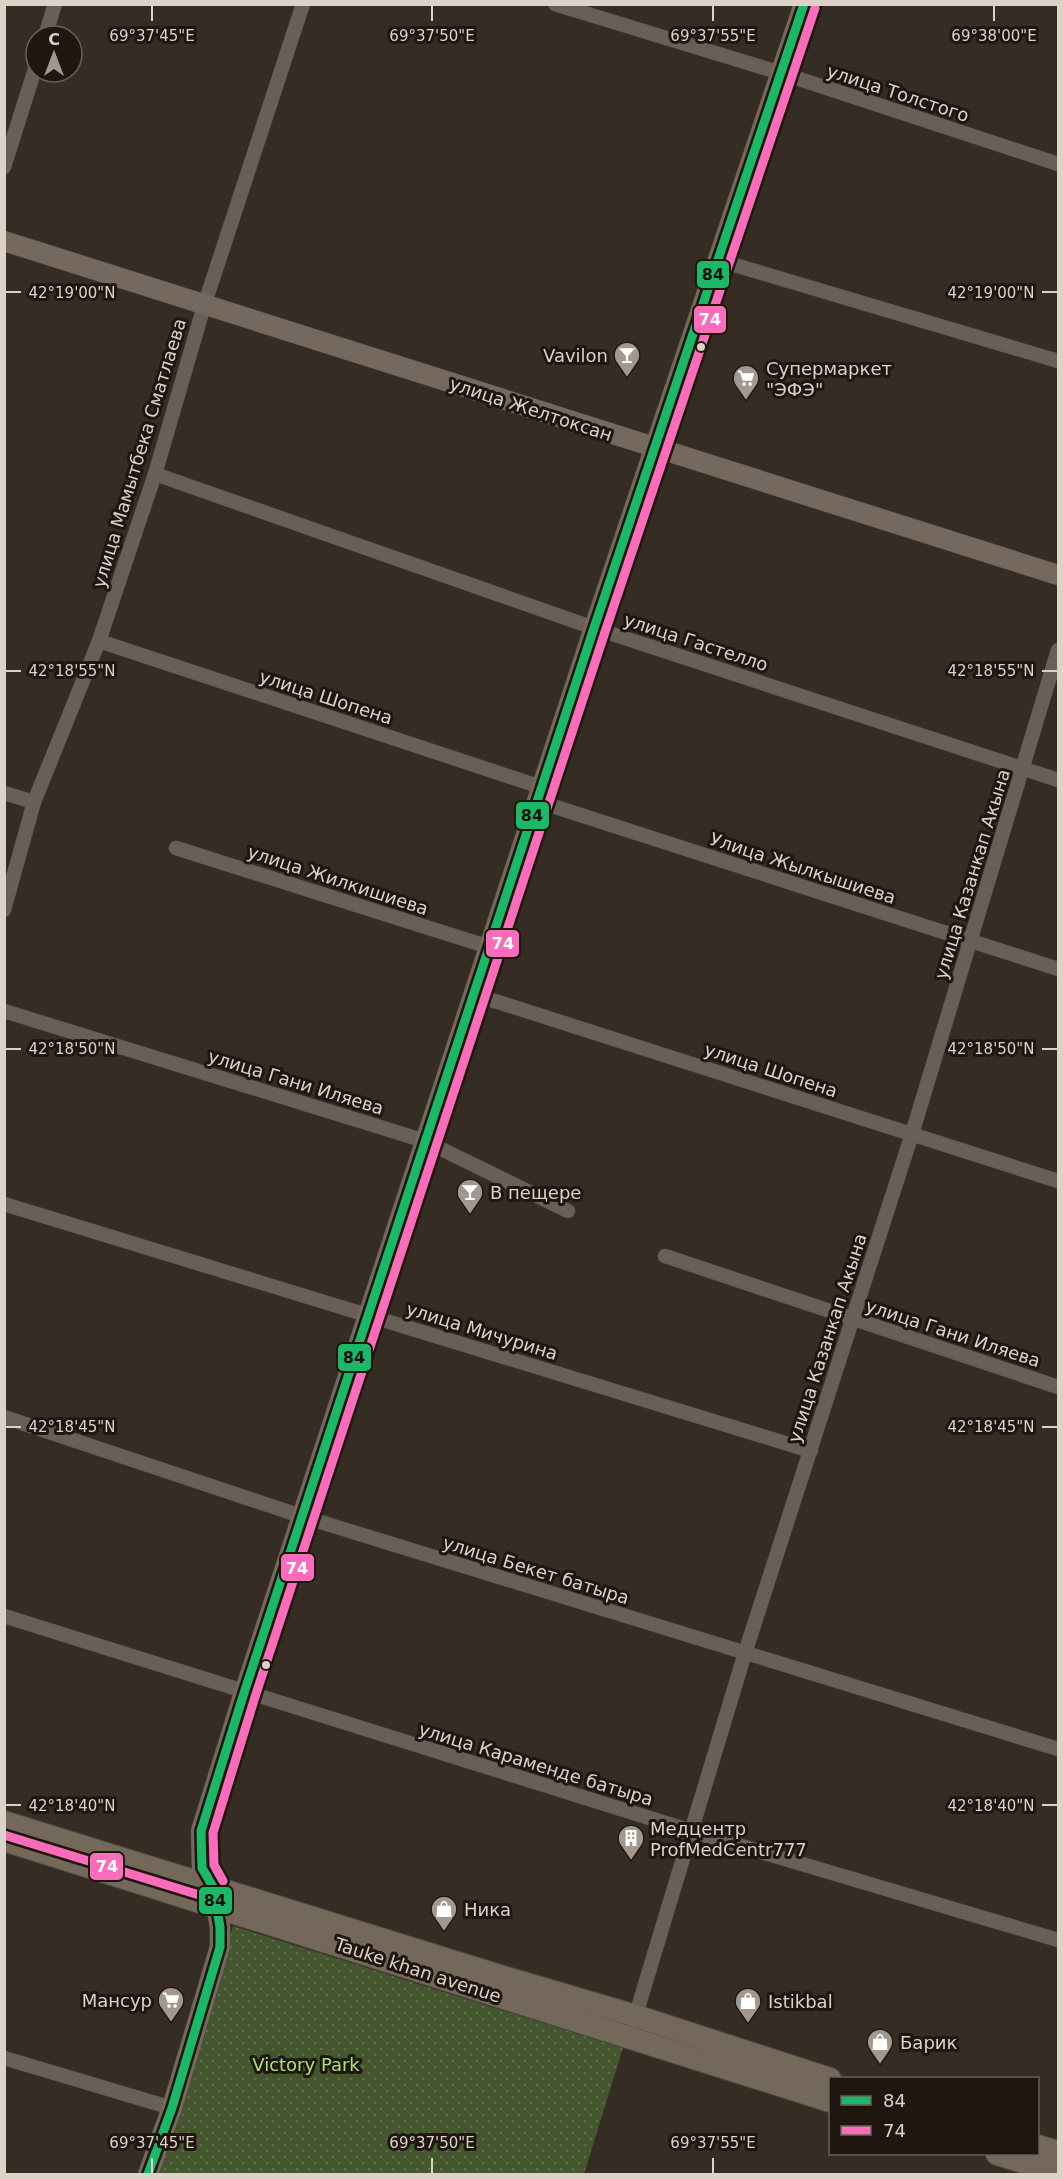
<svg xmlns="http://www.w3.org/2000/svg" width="1063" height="2179" viewBox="0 0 1063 2179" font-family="'DejaVu Sans',sans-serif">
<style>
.park{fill:url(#park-dots)}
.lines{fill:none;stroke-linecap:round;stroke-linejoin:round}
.street-casing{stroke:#4e4740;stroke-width:15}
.secondary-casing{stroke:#4e4740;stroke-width:21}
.primary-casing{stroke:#4e4740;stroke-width:24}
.street{stroke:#685f56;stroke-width:14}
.secondary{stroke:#75695f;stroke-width:20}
.primary{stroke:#74685b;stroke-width:22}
.bus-1-casing{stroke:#1e160f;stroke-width:14}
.bus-2-casing{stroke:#1e160f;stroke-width:14}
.bus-1{stroke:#1ab867;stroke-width:9}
.bus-2{stroke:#fb6dba;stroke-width:9}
.ticks{fill:none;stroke:#ddd2c8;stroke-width:2}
.bus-dot{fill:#ddd2c8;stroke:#1e160f;stroke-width:2}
.labels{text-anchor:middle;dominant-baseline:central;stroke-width:6;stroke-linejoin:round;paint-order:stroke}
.street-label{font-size:18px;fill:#ddd2c8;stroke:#1e160f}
.poi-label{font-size:18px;fill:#ddd2c8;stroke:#1e160f;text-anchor:start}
.park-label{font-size:18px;fill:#aae279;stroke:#1e160f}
.ticks-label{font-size:15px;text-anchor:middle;fill:#ddd2c8;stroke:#1e160f;stroke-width:6;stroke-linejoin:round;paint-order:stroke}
.line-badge{stroke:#1e160f;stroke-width:2}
.badge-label{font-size:16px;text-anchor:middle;font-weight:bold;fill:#fff}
.pale-badge-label{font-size:16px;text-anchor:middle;font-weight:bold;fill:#111}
</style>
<defs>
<pattern id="park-dots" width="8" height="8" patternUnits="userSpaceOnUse" patternTransform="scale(1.5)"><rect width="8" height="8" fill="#43562e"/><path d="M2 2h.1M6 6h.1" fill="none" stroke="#5e6d4b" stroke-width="1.8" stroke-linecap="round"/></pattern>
</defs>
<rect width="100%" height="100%" fill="#352c24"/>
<path class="park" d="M 233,1926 L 623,2048 L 584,2174 L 155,2174 Z"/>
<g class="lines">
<g class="street-casing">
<g id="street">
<path d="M 555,4 L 781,73 L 1058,164"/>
<path d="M 45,36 L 55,4"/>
<path d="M 4,167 L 36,66"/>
<path d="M 718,260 L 1058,361"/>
<path d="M 155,474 L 594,628 L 1058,780"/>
<path d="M 99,641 L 541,787"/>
<path d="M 4,793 L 34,802"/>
<path d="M 537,801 L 1058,969"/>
<path d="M 176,848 L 489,947"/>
<path d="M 4,910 L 34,802 L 99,641 L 155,474 L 204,306 L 303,4"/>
<path d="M 473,994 L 1058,1181"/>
<path d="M 4,1011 L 425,1141 L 568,1211"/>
<path d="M 4,1204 L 811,1451"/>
<path d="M 665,1256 L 1058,1387"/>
<path d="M 4,1417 L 301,1516 L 1058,1749"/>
<path d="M 4,1616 L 691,1831 L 1058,1940"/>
<path d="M 634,2021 L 745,1653 L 912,1134 L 1058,650"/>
<path d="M 4,2058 L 172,2108"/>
</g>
</g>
<g class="secondary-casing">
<g id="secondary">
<path d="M 4,241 L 1058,575"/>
<path d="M 148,2174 L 172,2108 L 220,1947 L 220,1927 L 213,1887 L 202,1868 L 201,1831 L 244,1693 L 594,628 L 804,4"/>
</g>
</g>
<g class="primary-casing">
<g id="primary">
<path d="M 4,1822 L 500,1976 L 636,2016 L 830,2079"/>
<path d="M 4,1840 L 830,2101"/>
<path d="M 1038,2146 L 1058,2152"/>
<path d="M 997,2154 L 1058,2173"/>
</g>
</g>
<use href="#street" class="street"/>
<use href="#secondary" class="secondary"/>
<use href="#primary" class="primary"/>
<g class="bus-1-casing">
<path id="bus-1" d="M 148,2174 L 172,2108 L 220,1947 L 220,1927 L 213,1887 L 202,1868 L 201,1831 L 244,1693 L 594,628 L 804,4"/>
</g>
<g class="bus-2-casing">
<g id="bus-2">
<path d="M 4,1835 L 209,1898"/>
<path d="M 223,1881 L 214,1865 L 213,1833 L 255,1697 L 605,632 L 815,8"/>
</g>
</g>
<use href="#bus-1" class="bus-1"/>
<use href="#bus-2" class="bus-2"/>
</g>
<path class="ticks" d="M 152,6 L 152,21M 432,6 L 432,21M 713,6 L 713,21M 994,6 L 994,21M 6,292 L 21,292M 1042,292 L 1057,292M 6,671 L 21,671M 1042,671 L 1057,671M 6,1049 L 21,1049M 1042,1049 L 1057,1049M 6,1427 L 21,1427M 1042,1427 L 1057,1427M 6,1805 L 21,1805M 1042,1805 L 1057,1805M 152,2158 L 152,2173M 432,2158 L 432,2173M 713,2158 L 713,2173"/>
<defs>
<g id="bar-pin" transform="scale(1.35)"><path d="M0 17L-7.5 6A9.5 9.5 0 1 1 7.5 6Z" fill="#a2988f" stroke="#1e160f"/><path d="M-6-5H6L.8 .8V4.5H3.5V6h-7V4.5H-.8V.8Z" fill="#fff"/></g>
<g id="supermarket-pin" transform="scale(1.35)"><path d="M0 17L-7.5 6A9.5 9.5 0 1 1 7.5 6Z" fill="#a2988f" stroke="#1e160f"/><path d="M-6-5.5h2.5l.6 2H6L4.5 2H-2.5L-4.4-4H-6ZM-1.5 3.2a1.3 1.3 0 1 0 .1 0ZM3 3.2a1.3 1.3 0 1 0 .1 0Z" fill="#fff"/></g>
<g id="building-pin" transform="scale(1.35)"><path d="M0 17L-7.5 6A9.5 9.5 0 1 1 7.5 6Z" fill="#a2988f" stroke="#1e160f"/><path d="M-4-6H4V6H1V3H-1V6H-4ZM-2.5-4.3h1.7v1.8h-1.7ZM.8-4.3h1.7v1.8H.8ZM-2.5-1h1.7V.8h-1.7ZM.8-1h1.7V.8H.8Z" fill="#fff"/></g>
<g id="shop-pin" transform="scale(1.35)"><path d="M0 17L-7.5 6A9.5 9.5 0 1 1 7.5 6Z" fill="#a2988f" stroke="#1e160f"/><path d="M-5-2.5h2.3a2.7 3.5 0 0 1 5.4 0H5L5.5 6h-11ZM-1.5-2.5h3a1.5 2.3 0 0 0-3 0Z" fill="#fff"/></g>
</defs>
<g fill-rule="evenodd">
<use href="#bar-pin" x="627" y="355"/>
<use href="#supermarket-pin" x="746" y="378"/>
<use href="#bar-pin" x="470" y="1192"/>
<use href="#building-pin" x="631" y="1838"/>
<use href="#shop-pin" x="444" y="1909"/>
<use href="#supermarket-pin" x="171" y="2000"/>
<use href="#shop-pin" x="748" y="2001"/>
<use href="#shop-pin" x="880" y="2042"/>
</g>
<g class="bus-dot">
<circle cx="701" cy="347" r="5"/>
<circle cx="266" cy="1665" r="5"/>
</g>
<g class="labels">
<g class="street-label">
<text transform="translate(898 93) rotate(18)">улица Толстого</text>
<text transform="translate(531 409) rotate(18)">улица Желтоксан</text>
<text transform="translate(139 453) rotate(-73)">улица Мамытбека Сматлаева</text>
<text transform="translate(696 642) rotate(18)">улица Гастелло</text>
<text transform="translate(326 697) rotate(18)">улица Шопена</text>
<text transform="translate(803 868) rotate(18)">Улица Жылкышиева</text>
<text transform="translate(972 874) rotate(-73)">улица Казанкап Акына</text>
<text transform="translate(338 880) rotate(18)">улица Жилкишиева</text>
<text transform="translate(771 1070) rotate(18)">улица Шопена</text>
<text transform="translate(296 1082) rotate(17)">улица Гани Иляева</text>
<text transform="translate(482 1331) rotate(17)">улица Мичурина</text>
<text transform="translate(953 1333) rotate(18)">улица Гани Иляева</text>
<text transform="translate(827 1338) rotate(-72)">улица Казанкап Акына</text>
<text transform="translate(536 1570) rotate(17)">улица Бекет батыра</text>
<text transform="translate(536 1764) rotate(17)">улица Караменде батыра</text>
<text transform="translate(418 1970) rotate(18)">Tauke khan avenue</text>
</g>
<g class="poi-label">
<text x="608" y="355" text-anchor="end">Vavilon</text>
<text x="766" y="368">Супермаркет<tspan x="766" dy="21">"ЭФЭ"</tspan></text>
<text x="490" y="1192">В пещере</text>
<text x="650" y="1828">Медцентр<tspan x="650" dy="21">ProfMedCentr777</tspan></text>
<text x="464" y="1909">Ника</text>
<text x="152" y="2000" text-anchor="end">Мансур</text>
<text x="768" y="2001">Istikbal</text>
<text x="900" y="2042">Барик</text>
</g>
<g class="park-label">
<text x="306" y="2064">Victory Park</text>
</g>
</g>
<g class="ticks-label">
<text x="152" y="41">69°37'45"E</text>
<text x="432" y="41">69°37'50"E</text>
<text x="713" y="41">69°37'55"E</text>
<text x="994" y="41">69°38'00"E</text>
<text x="72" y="298">42°19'00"N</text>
<text x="991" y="298">42°19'00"N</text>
<text x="72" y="676">42°18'55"N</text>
<text x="991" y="676">42°18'55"N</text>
<text x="72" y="1054">42°18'50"N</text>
<text x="991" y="1054">42°18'50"N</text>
<text x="72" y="1432">42°18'45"N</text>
<text x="991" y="1432">42°18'45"N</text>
<text x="72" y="1811">42°18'40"N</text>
<text x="991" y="1811">42°18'40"N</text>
<text x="152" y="2148">69°37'45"E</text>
<text x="432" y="2148">69°37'50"E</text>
<text x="713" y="2148">69°37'55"E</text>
</g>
<g class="line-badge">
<rect x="696" y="260" width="34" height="29" rx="6" fill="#1ab867"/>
<rect x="693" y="305" width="34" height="29" rx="6" fill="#fb6dba"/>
<rect x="515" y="801" width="35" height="29" rx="6" fill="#1ab867"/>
<rect x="485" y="929" width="35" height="29" rx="6" fill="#fb6dba"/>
<rect x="337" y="1343" width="35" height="29" rx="6" fill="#1ab867"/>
<rect x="280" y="1553" width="35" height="29" rx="6" fill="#fb6dba"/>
<rect x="89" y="1852" width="35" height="29" rx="6" fill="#fb6dba"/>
<rect x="198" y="1886" width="35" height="29" rx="6" fill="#1ab867"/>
</g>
<g class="badge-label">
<text x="710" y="325">74</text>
<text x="503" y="949">74</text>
<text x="297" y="1574">74</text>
<text x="107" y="1872">74</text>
</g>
<g class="pale-badge-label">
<text x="713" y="280">84</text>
<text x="532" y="821">84</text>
<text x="354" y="1363">84</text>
<text x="215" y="1906">84</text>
</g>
<rect width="1063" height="2179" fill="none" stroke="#ddd2c8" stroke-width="12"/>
<rect x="829" y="2077" width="210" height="78" fill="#1e160f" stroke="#6a6159" stroke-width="1.5"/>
<rect x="841" y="2096" width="30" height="9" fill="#1ab867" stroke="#6a6159" stroke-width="1.5"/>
<text x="883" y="2107" font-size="18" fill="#ddd2c8">84</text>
<rect x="841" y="2126" width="30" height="9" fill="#fb6dba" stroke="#6a6159" stroke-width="1.5"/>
<text x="883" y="2137" font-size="18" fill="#ddd2c8">74</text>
<g transform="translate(54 54)"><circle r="28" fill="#1e160f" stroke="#6a6159" stroke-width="1.5"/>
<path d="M0-4.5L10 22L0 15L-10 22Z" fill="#a2988f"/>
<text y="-9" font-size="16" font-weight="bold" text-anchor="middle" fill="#ddd2c8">С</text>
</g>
</svg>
